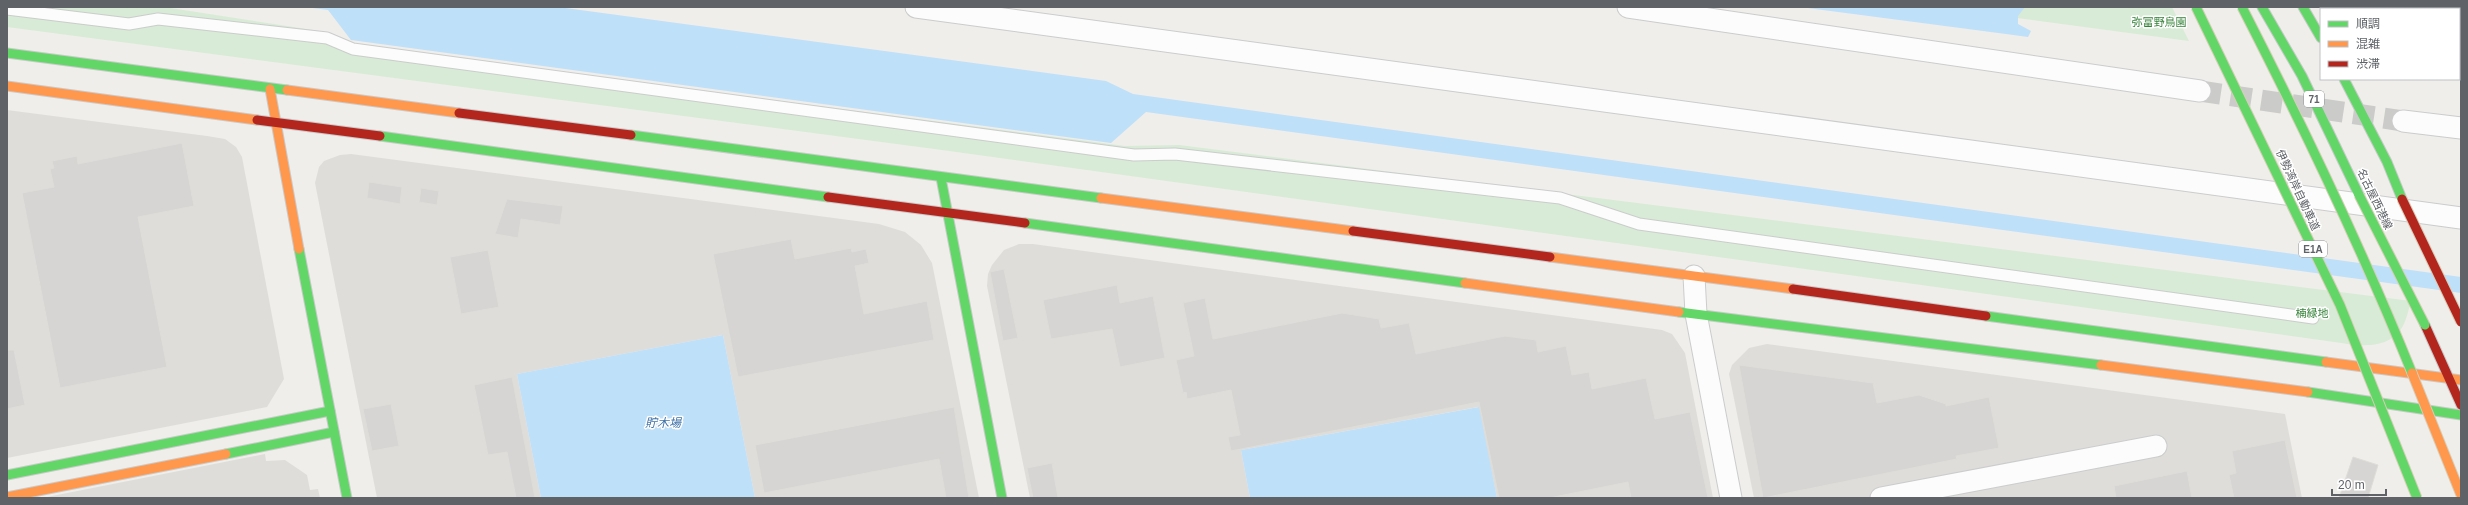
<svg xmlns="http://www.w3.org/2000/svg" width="2468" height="505" viewBox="0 0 2468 505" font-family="Arial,'Noto Sans JP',sans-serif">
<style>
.industrial{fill:#dfddda}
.green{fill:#d8ebd6}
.water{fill:#bfe0f9}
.building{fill:#d6d5d3;stroke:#deddd9}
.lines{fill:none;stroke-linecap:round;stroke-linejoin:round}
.street-tunnel{stroke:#cbcbca;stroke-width:21;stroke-dasharray:21 10;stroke-linecap:butt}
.lane-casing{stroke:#cbcccc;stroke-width:13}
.street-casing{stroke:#cbcccc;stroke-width:23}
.fast-casing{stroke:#cacacb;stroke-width:11}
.slow-casing{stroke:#cacacb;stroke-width:11}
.jam-casing{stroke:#cacacb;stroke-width:11}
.lane{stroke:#fdfcfc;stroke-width:11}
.street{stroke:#fdfcfc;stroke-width:21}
.fast{stroke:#63d668;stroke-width:9}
.slow{stroke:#ff974d;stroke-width:9}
.jam{stroke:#b3261e;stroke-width:9}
.fast-bridge-casing{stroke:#d7ceb8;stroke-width:11;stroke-linecap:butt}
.slow-bridge-casing{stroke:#d7ceb8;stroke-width:11;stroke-linecap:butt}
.jam-bridge-casing{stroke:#d7ceb8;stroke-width:11;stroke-linecap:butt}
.fast-bridge{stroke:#63d668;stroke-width:9}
.slow-bridge{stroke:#ff974d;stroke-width:9}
.jam-bridge{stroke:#b3261e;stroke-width:9}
.labels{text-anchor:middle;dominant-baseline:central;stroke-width:3;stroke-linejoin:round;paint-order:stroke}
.shield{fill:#fff;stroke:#8f9295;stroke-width:1}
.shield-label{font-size:10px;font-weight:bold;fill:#5f6368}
.park-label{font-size:11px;fill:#348238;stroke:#fff}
.street-label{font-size:11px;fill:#5f6368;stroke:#fff}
.water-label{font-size:12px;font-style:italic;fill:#4174aa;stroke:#fff}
</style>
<rect width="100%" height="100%" fill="#efeeea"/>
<g class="industrial">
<path d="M 7,110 L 207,136 L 225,139 L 236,147 L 242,157 L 284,379 L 267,407 L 7,458 Z"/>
<path d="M 351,154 L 879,224 L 905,232 L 921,245 L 932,263 L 979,498 L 755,498 L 723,335 L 517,374 L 541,498 L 377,498 L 315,183 L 319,167 L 324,161 L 340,155 Z"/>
<path d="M 1019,244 L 1033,244 L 1662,330 L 1672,334 L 1685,353 L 1713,498 L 1497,498 L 1478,407 L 1241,450 L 1250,498 L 1030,498 L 987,286 L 988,274 L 992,265 L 1004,250 Z"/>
<path d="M 1767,344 L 2285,414 L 2302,498 L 1754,498 L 1729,374 L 1732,365 L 1749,348 Z"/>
<path d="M 265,454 L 266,461 L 285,460 L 307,475 L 310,490 L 318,489 L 320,498 L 42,498 Z"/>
</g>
<g class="green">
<path d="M 7,7 L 164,7 L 326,32 L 355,45 L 1125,146 L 1179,145 L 2411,301 C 2409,308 2407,317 2404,324 C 2388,356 2348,343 2320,340 L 942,150 L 7,27 Z"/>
<path d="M 1936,7 L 2172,7 L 2189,41 Z"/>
</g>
<g class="water">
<path d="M 305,7 L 558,7 L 1106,81 L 1133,94 L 2461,277 L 2461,293 L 1146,112 L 1111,143 L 351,40 L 328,10 Z"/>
<path d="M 1800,7 L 2025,7 L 2018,16 L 2018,24 L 2031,31 L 2028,37 L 2006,34 Z"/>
<path d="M 723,335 L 755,498 L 541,498 L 517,374 Z"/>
<path d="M 1479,407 L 1497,498 L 1250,498 L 1241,450 Z"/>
</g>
<g class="building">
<path d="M 182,143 L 194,206 L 138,217 L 167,367 L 60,388 L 22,193 L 54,187 L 50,169 L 54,168 L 52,161 L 77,156 L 78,164 Z"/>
<path d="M 369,182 L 402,187 L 400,204 L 367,198 Z"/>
<path d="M 421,188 L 439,191 L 437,205 L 419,202 Z"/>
<path d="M 507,199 L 563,206 L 560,225 L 521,219 L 518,238 L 495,234 Z"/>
<path d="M 791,239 L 795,259 L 851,248 L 852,252 L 866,249 L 869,263 L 855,266 L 864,314 L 927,301 L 934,340 L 738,377 L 713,254 Z"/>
<path d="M 488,250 L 499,307 L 461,314 L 450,257 Z"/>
<path d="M 1004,269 L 1018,338 L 1003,341 L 990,272 Z"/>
<path d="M 1117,285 L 1120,303 L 1153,296 L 1165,358 L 1120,367 L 1112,329 L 1051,339 L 1043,300 Z"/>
<path d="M 1205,298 L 1213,339 L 1342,313 L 1379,319 L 1381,328 L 1409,323 L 1416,354 L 1505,336 L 1536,340 L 1538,352 L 1566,346 L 1572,375 L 1589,372 L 1592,389 L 1646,378 L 1655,419 L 1690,412 L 1708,498 L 1631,498 L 1628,482 L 1549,498 L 1499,498 L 1479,402 L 1231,451 L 1228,437 L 1240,435 L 1231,390 L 1187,399 L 1186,392 L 1183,393 L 1176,360 L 1194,356 L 1183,303 Z"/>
<path d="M 7,350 L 14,350 L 25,405 L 7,409 Z"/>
<path d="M 1739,365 L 1873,383 L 1877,403 L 1919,395 L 1946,404 L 1946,406 L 1989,397 L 1999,448 L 1956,456 L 1957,459 L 1763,498 Z"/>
<path d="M 512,377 L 526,450 L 535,498 L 516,498 L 507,452 L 488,455 L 474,385 Z"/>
<path d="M 391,404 L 399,446 L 372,451 L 363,409 Z"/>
<path d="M 954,407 L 969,498 L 946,498 L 939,459 L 764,493 L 755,445 Z"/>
<path d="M 2285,440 L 2297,498 L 2234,498 L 2229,475 L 2236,473 L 2232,451 Z"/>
<path d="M 2353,457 L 2378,465 L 2368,498 L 2339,498 Z"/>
<path d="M 1052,463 L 1058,498 L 1033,498 L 1027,468 Z"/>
<path d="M 2187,471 L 2192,498 L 2116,498 L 2114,486 Z"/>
</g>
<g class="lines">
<path class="street-tunnel" d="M 2200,91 L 2403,121"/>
<g class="lane-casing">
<path id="lane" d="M 7,9 L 129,24 L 158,19 L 327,38 L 353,49 L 1134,155 L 1175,154 L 1560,198 L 1639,224 L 2313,318"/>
</g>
<g class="street-casing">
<g id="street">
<path d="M 916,7 L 2461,218"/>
<path d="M 1628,7 L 2200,91"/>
<path d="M 2403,121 L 2461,128"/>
<path d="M 1694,276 L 1696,314 L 1731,498"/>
<path d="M 1881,498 L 2156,446"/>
</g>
</g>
<g class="fast-casing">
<g id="fast">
<path d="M 2262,7 L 2302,76 L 2359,195"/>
<path d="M 2303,7 L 2321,38"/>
<path d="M 7,53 L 287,90"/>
<path d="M 2344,79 L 2387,162 L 2402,199"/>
<path d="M 631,135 L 1101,198"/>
<path d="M 380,136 L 828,197"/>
<path d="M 941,178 L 1002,498"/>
<path d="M 1025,223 L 1465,283"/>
<path d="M 299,249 L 347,498"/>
<path d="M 1679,312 L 2101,365"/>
<path d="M 1986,316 L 2326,362"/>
<path d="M 2308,392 L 2461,415"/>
<path d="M 226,454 L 334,432"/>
<path d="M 7,475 L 330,411"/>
</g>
</g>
<g class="slow-casing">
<g id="slow">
<path d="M 7,86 L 257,120"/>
<path d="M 270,89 L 299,249"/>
<path d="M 287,90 L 459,113"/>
<path d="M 1101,198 L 1353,231"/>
<path d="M 1550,257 L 1793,289"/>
<path d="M 1465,283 L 1679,312"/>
<path d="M 2326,362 L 2461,380"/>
<path d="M 2101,365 L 2308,392"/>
<path d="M 7,497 L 226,454"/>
</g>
</g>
<g class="jam-casing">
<g id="jam">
<path d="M 459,113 L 631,135"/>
<path d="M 257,120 L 380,136"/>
<path d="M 828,197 L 1025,223"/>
<path d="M 1353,231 L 1550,257"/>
<path d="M 1793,289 L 1986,316"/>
<path d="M 2425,325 L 2461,405"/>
</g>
</g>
<use href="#lane" class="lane"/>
<use href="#street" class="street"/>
<use href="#fast" class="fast"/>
<use href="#slow" class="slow"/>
<use href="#jam" class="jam"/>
<g class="fast-bridge-casing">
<g id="fast-bridge">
<path d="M 2196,7 L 2340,305 L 2417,498"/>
<path d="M 2242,7 C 2303,126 2362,249 2412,373"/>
<path d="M 2359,195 L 2425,325"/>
</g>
</g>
<g class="slow-bridge-casing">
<path id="slow-bridge" d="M 2412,373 L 2461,495"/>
</g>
<g class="jam-bridge-casing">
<path id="jam-bridge" d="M 2402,199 L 2461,322"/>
</g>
<use href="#fast-bridge" class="fast-bridge"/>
<use href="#slow-bridge" class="slow-bridge"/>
<use href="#jam-bridge" class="jam-bridge"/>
</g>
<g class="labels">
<g class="shield">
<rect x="2304" y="91" width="20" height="16" rx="3"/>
<rect x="2299" y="241" width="28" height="16" rx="3"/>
</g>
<g class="shield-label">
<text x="2314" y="99">71</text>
<text x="2313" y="249">E1A</text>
</g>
<g class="park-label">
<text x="2159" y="22">弥富野鳥園</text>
<text x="2312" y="313">楠緑地</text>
</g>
<g class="street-label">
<text transform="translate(2298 190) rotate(65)">伊勢湾岸自動車道</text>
<text transform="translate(2375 199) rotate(64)">名古屋西港線</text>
</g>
<g class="water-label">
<text x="663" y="423">貯木場</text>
</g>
</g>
<rect width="2468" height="505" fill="none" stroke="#5f6368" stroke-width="16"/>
<rect x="2320" y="8" width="140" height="72" fill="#ffffff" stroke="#bfc1c3"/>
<rect x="2328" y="21" width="20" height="6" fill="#63d668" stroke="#bfc1c3"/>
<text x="2356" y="28" font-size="12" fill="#5f6368">順調</text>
<rect x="2328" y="41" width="20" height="6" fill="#ff974d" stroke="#bfc1c3"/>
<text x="2356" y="48" font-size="12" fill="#5f6368">混雑</text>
<rect x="2328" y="61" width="20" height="6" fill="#b3261e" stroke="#bfc1c3"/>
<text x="2356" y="68" font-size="12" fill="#5f6368">渋滞</text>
<path d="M2332 489v6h54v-6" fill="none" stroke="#5f6368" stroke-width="2"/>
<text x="2338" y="489" font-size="12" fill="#5f6368" stroke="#ffffff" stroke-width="3" paint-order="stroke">20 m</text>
</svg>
